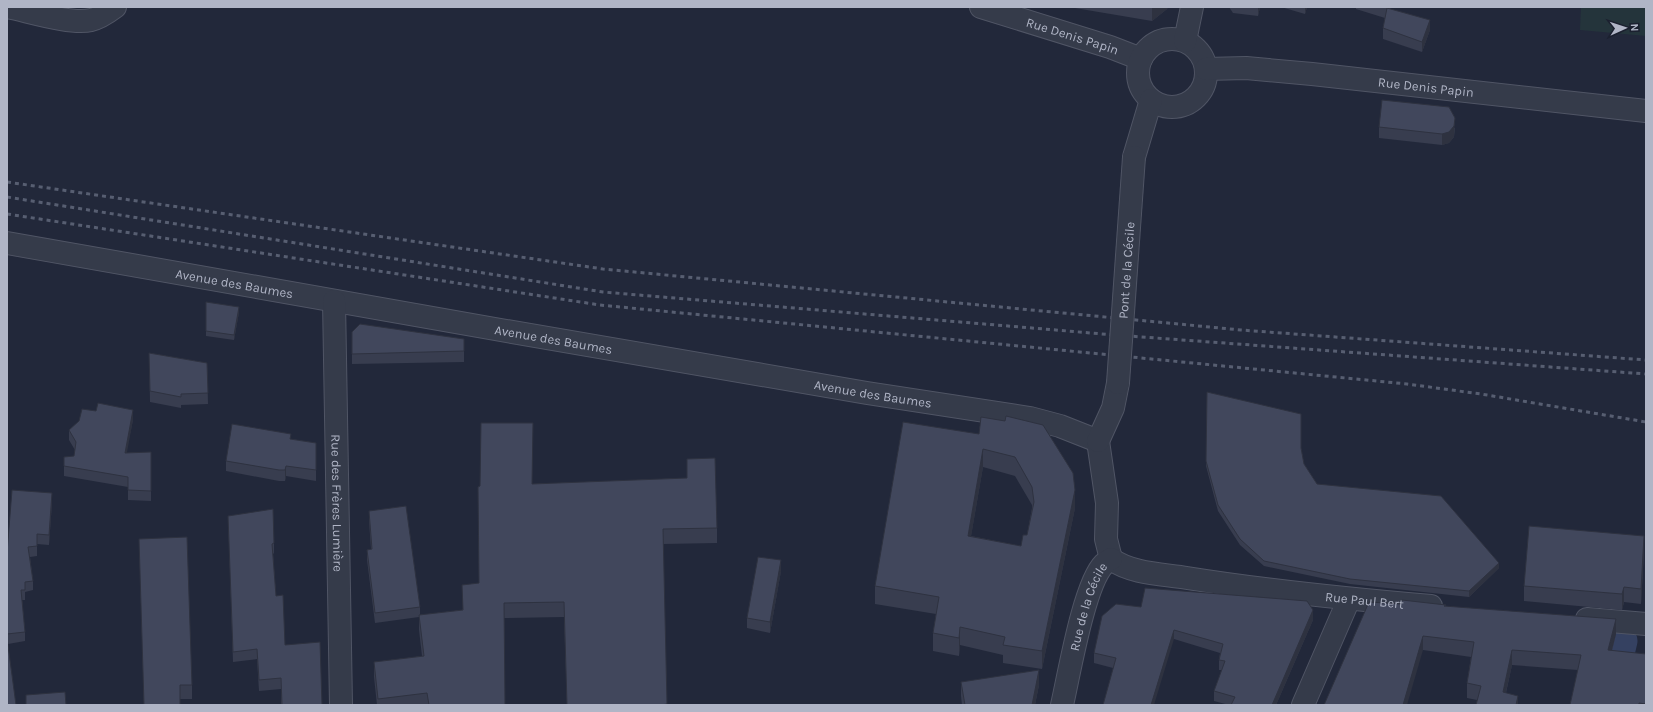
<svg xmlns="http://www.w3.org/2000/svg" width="1653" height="712" viewBox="0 0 1653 712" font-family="Karla,sans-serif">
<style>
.green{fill:#24343b}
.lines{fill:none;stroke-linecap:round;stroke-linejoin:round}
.canal{stroke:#354161;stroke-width:29}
.minor-casing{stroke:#505565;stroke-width:24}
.minor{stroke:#353b4a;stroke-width:22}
.rail{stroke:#575e71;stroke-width:3;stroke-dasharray:4 4;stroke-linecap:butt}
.minor-bridge-casing{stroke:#505565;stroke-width:24;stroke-linecap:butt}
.minor-bridge{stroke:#353b4a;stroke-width:22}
.wall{fill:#383d4f;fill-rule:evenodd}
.shaded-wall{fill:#2e3240}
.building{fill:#41475c;stroke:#2e3240;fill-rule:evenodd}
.labels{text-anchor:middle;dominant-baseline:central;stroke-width:4;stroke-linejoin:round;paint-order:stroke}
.street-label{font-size:13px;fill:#b0b5c6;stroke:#1b202f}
</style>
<rect width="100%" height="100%" fill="#22283a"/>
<path class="green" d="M 1581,7 L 1646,7 L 1646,36 L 1580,30 Z"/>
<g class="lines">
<path class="canal" d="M 1608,705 L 1623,641"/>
<g class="minor-casing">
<g id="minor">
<path d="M 7,7 C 28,11 71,25 91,20 C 100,18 107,13 115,7"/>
<path id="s1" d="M 981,7 L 1110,47 L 1141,59"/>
<circle cx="1172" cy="73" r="34"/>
<path d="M 1185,41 L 1192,7"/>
<path id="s2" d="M 1206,69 L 1246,68 L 1312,74 L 1646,111"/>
<path d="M 1134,157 L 1151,100"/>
<path id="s3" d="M 7,243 L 495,329 L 867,393 L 1030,418 L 1060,426 L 1098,441"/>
<path id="s4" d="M 334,301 L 341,705"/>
<path d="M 1098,441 L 1107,503 L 1106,539 L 1111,559"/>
<path d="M 1098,441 L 1113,408 L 1118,383"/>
<path id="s5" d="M 1111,559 C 1132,574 1163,574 1187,578 C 1268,591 1350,599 1431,606"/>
<path d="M 1587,619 L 1646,624"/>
<path id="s6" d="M 1062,705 C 1069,675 1084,584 1104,564 C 1106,562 1109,560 1111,559"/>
<path d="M 1303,705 L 1349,599"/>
</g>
</g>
<use href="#minor" class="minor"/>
<g class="rail">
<path d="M 7,182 L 603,269 L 1241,330 L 1646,360"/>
<path d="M 7,197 L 603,292 L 1115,335 L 1646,374"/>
<path d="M 7,214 L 600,305 L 1407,384 L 1481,394 L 1646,422"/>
</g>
<g class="minor-bridge-casing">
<g id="minor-bridge">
<path id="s7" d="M 1118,383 L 1134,157"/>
</g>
</g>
<use href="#minor-bridge" class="minor-bridge"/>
</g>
<g class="wall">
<path d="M 1069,7 L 1168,7 L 1167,9 L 1152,21 Z"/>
<path d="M 1229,7 L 1260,7 L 1258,16 L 1233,13 Z"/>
<path d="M 1281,7 L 1307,7 L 1305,14 Z"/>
<path d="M 1356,7 L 1391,7 L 1390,9 L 1430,30 L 1422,52 L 1383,39 L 1383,28 L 1385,18 L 1356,9 Z"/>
<path d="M 1379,127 L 1455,128 L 1454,137 L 1449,143 L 1442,145 L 1379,138 Z"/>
<path d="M 206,302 L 239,312 L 234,340 L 206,336 Z"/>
<path d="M 352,332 L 464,350 L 464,362 L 352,364 Z"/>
<path d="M 149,353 L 207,363 L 208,404 L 181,405 L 181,408 L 150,402 Z"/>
<path d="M 1207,392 L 1301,448 L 1304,464 L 1317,484 L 1499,568 L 1469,597 L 1350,584 L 1264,566 L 1240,545 L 1218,511 L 1206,466 Z"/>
<path d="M 981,417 L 1075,508 L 1042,669 L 1003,663 L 1003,655 L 960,645 L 959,656 L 933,651 L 933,633 L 936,614 L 875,604 L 875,586 L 979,434 ZM 983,467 L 1015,476 L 1032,505 L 1032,508 L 1027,535 L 1021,546 L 971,536 Z"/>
<path d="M 133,420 L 126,453 L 151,452 L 151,501 L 128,500 L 128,487 L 64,476 L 64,466 L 74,456 L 75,450 L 69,440 L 69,430 L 79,421 Z"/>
<path d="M 291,439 L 316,443 L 316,481 L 286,476 L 285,481 L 279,481 L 226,471 L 226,461 Z"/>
<path d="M 687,459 L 717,528 L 717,543 L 663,544 L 667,705 L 567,705 L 564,617 L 504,618 L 505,705 L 377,705 L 374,677 L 374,662 L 422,656 L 419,630 L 419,617 L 375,623 L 367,560 L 367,550 L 371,549 L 369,521 L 369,511 L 420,607 L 420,615 L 462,610 L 479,583 L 533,484 L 687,478 Z"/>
<path d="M 52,503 L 49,545 L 37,544 L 37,556 L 30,557 L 33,581 L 33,590 L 25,592 L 25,600 L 22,600 L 25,632 L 25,641 L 8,644 L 7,705 L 7,553 Z"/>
<path d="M 228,516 L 274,543 L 274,553 L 273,554 L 276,596 L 285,645 L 322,705 L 281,705 L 281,689 L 259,691 L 257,659 L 233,662 Z"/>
<path d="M 139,539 L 192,685 L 192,699 L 180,699 L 144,705 Z"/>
<path d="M 1644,551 L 1641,604 L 1624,602 L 1622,610 L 1524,601 L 1524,586 Z"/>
<path d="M 781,571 L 770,633 L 747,628 L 747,618 Z"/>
<path d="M 1401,604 L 1446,607 L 1616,634 L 1612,651 L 1646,654 L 1646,705 L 1570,705 L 1578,670 L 1512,665 L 1506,693 L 1518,705 L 1477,700 L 1467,698 L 1467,683 L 1471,657 L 1423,650 Z"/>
<path d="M 1141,607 L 1313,620 L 1276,705 L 1229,705 L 1214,701 L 1214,691 L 1222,670 L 1219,670 L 1219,660 L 1220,653 L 1174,639 L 1113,668 L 1094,663 L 1094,653 Z"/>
<path d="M 961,682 L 1039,685 L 1035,705 L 962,705 L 961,696 Z"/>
</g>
<g class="shaded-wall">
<path d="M 1152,7 L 1168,7 L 1167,9 L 1152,21 Z"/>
<path d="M 1258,7 L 1260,7 L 1258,16 Z"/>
<path d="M 1305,7 L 1307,7 L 1305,14 Z"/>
<path d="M 1430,20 L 1430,30 L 1422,52 L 1422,42 Z"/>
<path d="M 1455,118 L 1454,137 L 1449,143 L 1442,145 L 1442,134 Z"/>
<path d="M 239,307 L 239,312 L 234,340 L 234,335 Z"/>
<path d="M 133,410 L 133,420 L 125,463 L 125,453 Z"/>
<path d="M 983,449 L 983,467 L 968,554 L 968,536 Z"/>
<path d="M 286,466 L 286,476 L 285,481 L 285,470 Z"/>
<path d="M 1075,490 L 1075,508 L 1042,669 L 1042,651 Z"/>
<path d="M 52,493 L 52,503 L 49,545 L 49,535 Z"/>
<path d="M 1644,536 L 1644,551 L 1641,604 L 1641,589 Z"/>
<path d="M 781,560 L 781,571 L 770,633 L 770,622 Z"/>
<path d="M 1499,563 L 1499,568 L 1469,597 L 1469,591 Z"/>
<path d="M 1624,587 L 1624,602 L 1622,610 L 1622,594 Z"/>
<path d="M 1313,610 L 1313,620 L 1276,705 L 1272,705 Z"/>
<path d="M 1616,619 L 1616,634 L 1608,665 L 1608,650 Z"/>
<path d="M 960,627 L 960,645 L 959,656 L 959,638 Z"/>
<path d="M 1174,630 L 1174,639 L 1154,705 L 1151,705 Z"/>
<path d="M 1423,636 L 1423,650 L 1407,705 L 1403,705 Z"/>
<path d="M 1512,650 L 1512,665 L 1503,705 L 1503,692 Z"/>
<path d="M 1039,670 L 1039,685 L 1035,705 L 1032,705 Z"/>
<path d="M 1518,696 L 1518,705 L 1516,705 Z"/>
</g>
<g class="building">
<path d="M 1387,8 L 1430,20 L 1422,42 L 1383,28 Z"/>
<path d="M 1382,100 L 1449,107 L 1455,118 L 1454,126 L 1449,132 L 1442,134 L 1379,127 Z"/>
<path d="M 206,302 L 239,307 L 234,335 L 206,331 Z"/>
<path d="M 360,324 L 464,339 L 464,351 L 352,354 L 352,332 Z"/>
<path d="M 149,353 L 207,363 L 208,393 L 181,394 L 181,397 L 150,391 Z"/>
<path d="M 1207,392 L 1301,414 L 1301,448 L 1304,464 L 1317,484 L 1441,496 L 1499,563 L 1469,591 L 1350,579 L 1264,561 L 1240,539 L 1218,505 L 1206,461 Z"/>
<path d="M 98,403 L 133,410 L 125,453 L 151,452 L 151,491 L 128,490 L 128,477 L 64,466 L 64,457 L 74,456 L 76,442 L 69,430 L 79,421 L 82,409 L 96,411 Z"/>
<path d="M 1006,416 L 1043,425 L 1073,473 L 1075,490 L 1042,651 L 1003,645 L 1005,637 L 960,627 L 959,638 L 933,633 L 939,597 L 875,586 L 903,422 L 979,434 L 981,417 L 1005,421 ZM 983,449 L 1015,457 L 1032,487 L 1034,502 L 1027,535 L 1023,535 L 1021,546 L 968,536 Z"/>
<path d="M 481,423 L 533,423 L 532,484 L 687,478 L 687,459 L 715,458 L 717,528 L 663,529 L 667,704 L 661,705 L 567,705 L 564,602 L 504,603 L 505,705 L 429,705 L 427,693 L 378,699 L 374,662 L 424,656 L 419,615 L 463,610 L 462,585 L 479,583 L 478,487 L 480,486 Z"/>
<path d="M 232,424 L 291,434 L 290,439 L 316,443 L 316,470 L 286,466 L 285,470 L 279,470 L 226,461 Z"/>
<path d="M 12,490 L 52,493 L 49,535 L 37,534 L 37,546 L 28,547 L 33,581 L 25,582 L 25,590 L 21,590 L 25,632 L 7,634 L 7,553 Z"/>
<path d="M 406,506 L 420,607 L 375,613 L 367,550 L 372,549 L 369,511 Z"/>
<path d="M 273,509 L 274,543 L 272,544 L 276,596 L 283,595 L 285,645 L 320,642 L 322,705 L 282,705 L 281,678 L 259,680 L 257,649 L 233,652 L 228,516 Z"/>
<path d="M 1529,526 L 1644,536 L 1641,589 L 1624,587 L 1622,594 L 1524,586 Z"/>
<path d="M 187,537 L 192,685 L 180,685 L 180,705 L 142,705 L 144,705 L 139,539 Z"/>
<path d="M 758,557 L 781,560 L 770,622 L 747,618 Z"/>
<path d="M 1145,588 L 1307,601 L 1313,610 L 1272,705 L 1231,705 L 1235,697 L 1214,691 L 1225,661 L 1219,660 L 1223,644 L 1174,630 L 1151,705 L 1103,705 L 1116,658 L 1094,653 L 1102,616 L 1116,604 L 1141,607 Z"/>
<path d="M 1402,600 L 1446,605 L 1444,606 L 1616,619 L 1608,650 L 1646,654 L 1646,704 L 1639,703 L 1639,705 L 1570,705 L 1581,655 L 1512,650 L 1503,692 L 1518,696 L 1516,705 L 1476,705 L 1481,686 L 1467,683 L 1474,642 L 1423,636 L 1403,705 L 1324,705 L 1369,602 L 1401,604 Z"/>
<path d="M 7,638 L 16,705 L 7,705 Z"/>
<path d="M 1039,670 L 1032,705 L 965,705 L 961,682 Z"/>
<path d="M 65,692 L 66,705 L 26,705 L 26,695 Z"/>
</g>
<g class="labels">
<g class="street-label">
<text stroke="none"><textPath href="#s1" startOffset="96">Rue Denis Papin</textPath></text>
<text stroke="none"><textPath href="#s2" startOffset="221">Rue Denis Papin</textPath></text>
<text stroke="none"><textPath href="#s7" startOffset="113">Pont de la Cécile</textPath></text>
<text stroke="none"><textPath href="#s3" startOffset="231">Avenue des Baumes</textPath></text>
<text stroke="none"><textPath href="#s3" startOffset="555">Avenue des Baumes</textPath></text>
<text stroke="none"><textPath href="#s3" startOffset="879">Avenue des Baumes</textPath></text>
<text stroke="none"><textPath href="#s4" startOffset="202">Rue des Frères Lumière</textPath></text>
<text stroke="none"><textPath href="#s5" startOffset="258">Rue Paul Bert</textPath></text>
<text stroke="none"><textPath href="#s6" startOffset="102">Rue de la Cécile</textPath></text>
</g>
</g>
<rect width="1653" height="712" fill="none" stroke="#b0b5c6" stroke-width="16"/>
<g transform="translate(1625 28) rotate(87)" stroke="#1b202f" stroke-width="3" paint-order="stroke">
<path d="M0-3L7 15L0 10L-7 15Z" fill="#b0b5c6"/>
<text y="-6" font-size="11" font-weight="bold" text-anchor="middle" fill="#b0b5c6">N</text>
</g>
</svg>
